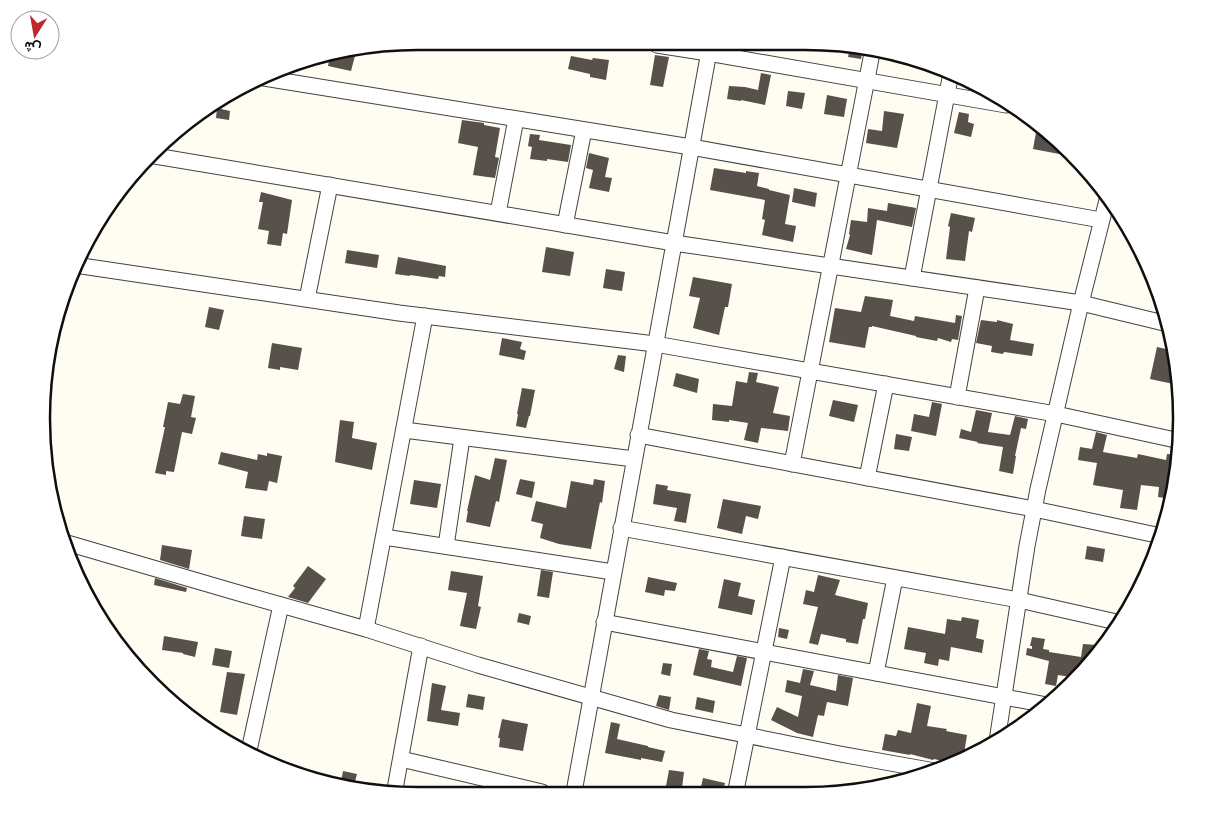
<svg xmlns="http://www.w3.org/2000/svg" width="1223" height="837" viewBox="0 0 1223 837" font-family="'Times New Roman',Vazirmatn,serif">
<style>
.building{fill:#58504b}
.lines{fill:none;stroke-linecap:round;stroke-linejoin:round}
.minor-casing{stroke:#424242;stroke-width:17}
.minor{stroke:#fff;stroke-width:15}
.rim{fill:none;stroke:#0f0f0f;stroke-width:2.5}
</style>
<rect width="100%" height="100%" fill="#fffcf1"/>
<g class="building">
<path d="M 850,48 L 863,48 L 861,59 L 848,57 Z"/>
<path d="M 356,52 L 351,71 L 328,66 L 330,56 L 329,56 Z"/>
<path d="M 655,55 L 669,57 L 663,87 L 650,85 Z"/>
<path d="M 571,56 L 592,60 L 593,58 L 609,60 L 606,80 L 590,77 L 590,74 L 568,69 Z"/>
<path d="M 761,73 L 771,75 L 765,105 L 741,100 L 741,101 L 727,99 L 729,86 L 745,87 L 758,90 Z"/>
<path d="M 788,91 L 805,93 L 802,109 L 786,106 Z"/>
<path d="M 827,95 L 847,99 L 844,117 L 824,114 Z"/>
<path d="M 217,108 L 230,111 L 229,120 L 216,118 Z"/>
<path d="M 884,111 L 904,114 L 897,148 L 866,143 L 868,129 L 882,131 Z"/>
<path d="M 959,112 L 969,114 L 968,122 L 974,124 L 971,137 L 954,133 Z"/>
<path d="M 462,120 L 484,123 L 484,125 L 500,128 L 495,157 L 499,158 L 495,178 L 473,175 L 478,147 L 458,143 Z"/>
<path d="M 1037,127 L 1071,152 L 1075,157 L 1033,149 Z"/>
<path d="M 530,134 L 540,135 L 539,140 L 571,145 L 568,162 L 547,159 L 547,161 L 530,159 L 532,147 L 528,146 Z"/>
<path d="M 589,153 L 609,158 L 605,177 L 612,178 L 609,192 L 589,188 L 593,170 L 586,168 Z"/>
<path d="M 714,168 L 746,173 L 746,171 L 759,173 L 757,186 L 769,189 L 769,190 L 790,195 L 785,224 L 796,226 L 793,242 L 762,235 L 765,220 L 762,219 L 765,200 L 710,190 Z"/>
<path d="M 794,188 L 817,193 L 815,207 L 792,202 Z"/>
<path d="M 261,192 L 292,200 L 287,234 L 283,233 L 281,246 L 267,244 L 269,231 L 258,229 L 263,202 L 259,202 Z"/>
<path d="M 888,203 L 916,208 L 912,227 L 877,220 L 872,255 L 846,249 L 850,235 L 849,234 L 851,220 L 867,222 L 868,208 L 887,211 Z"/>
<path d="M 951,213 L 975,218 L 972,232 L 969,231 L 965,261 L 946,259 L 950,227 L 948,226 Z"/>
<path d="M 546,247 L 574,252 L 570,276 L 542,272 Z"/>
<path d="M 347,250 L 379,255 L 377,268 L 345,263 Z"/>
<path d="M 398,257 L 446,266 L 445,277 L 439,276 L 438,279 L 410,275 L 410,276 L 395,274 Z"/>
<path d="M 606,269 L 625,272 L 622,291 L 603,288 Z"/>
<path d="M 693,277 L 732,284 L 728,307 L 725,307 L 719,335 L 693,328 L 700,298 L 689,296 Z"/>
<path d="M 865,296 L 893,300 L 890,316 L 914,321 L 915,316 L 955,323 L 956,315 L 962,316 L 958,340 L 952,339 L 951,342 L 938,338 L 937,341 L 916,337 L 916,336 L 872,326 L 872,327 L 869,327 L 865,348 L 829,342 L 835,308 L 861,312 Z"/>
<path d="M 209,307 L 224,310 L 219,330 L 205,327 Z"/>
<path d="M 981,320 L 997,322 L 997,320 L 1013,324 L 1010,340 L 1034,344 L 1032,356 L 1004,352 L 1003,354 L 991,352 L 992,346 L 976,343 Z"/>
<path d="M 502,338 L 522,342 L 520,349 L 526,351 L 524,360 L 499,355 Z"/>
<path d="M 272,343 L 302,348 L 298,370 L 280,367 L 280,370 L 268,368 Z"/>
<path d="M 1157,347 L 1175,351 L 1174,361 L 1176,362 L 1178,385 L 1150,379 Z"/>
<path d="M 618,355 L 626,356 L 624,372 L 614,369 Z"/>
<path d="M 749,372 L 758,373 L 756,382 L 779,387 L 773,413 L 790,416 L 788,431 L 761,428 L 758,443 L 744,440 L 748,423 L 729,420 L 729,422 L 712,420 L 713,404 L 732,406 L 736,381 L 747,383 Z"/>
<path d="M 676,373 L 699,379 L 697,393 L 673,386 Z"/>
<path d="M 522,388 L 535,390 L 530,416 L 529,416 L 526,428 L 516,426 L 518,414 L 517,414 Z"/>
<path d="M 183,394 L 195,396 L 191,417 L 196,418 L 192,434 L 182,432 L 174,472 L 166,471 L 166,475 L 155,473 L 165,427 L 163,427 L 168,402 L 180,404 Z"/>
<path d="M 833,400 L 858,405 L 854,422 L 829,416 Z"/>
<path d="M 932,402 L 942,404 L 936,436 L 911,431 L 914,414 L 929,417 Z"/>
<path d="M 976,410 L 992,413 L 988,432 L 1010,435 L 1015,416 L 1028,419 L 1026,429 L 1021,428 L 1015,456 L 1016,456 L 1013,474 L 999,471 L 1003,447 L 977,443 L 978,442 L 959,438 L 961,429 L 971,432 Z"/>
<path d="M 340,420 L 354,422 L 352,438 L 377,443 L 372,470 L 335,462 Z"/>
<path d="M 1096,432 L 1107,435 L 1103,452 L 1137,458 L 1138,454 L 1166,460 L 1167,454 L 1178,455 L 1175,492 L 1172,499 L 1158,497 L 1159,487 L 1141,485 L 1137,510 L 1120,508 L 1123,490 L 1093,485 L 1097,463 L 1078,460 L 1080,447 L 1092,449 Z"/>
<path d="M 896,434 L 912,437 L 909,451 L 894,449 Z"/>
<path d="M 221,452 L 257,460 L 258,454 L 267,456 L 267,453 L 282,456 L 277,483 L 269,481 L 267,491 L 245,488 L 248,472 L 218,464 Z"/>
<path d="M 495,458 L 507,460 L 499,502 L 496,501 L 490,527 L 466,522 L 468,511 L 467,511 L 475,475 L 490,480 Z"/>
<path d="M 520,479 L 535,482 L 532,498 L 516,494 Z"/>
<path d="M 594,479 L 605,481 L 602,503 L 600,502 L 591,549 L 559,544 L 540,538 L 543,524 L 531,521 L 536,501 L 566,508 L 571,481 L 593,485 Z"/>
<path d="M 414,480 L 441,484 L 437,508 L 410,504 Z"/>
<path d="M 656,484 L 668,486 L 667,490 L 691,494 L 686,523 L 674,521 L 677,508 L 653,504 Z"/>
<path d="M 723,499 L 761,506 L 758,519 L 746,516 L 742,534 L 717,528 Z"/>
<path d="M 244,516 L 265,519 L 262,539 L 241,536 Z"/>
<path d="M 162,545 L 192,550 L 189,569 L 160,560 Z"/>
<path d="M 1087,546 L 1105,549 L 1103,562 L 1085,559 Z"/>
<path d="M 308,566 L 326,579 L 308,603 L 288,597 L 295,588 L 293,586 Z"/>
<path d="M 541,570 L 553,572 L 549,598 L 537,596 Z"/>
<path d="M 451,571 L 483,576 L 478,606 L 481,607 L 476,629 L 460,626 L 467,593 L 448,590 Z"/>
<path d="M 818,575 L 840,580 L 835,595 L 868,603 L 865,619 L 863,619 L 858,644 L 846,642 L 846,639 L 821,634 L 818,645 L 809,643 L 818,607 L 803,604 L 806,590 L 814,592 Z"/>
<path d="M 648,577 L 677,583 L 675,591 L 665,590 L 664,596 L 645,592 Z"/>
<path d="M 155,578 L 187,588 L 186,592 L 154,585 Z"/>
<path d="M 724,579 L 741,583 L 738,596 L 755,600 L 752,615 L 718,608 Z"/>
<path d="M 519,613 L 531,616 L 529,625 L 517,622 Z"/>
<path d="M 962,617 L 979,620 L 976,638 L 984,640 L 982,653 L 951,647 L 949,661 L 939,659 L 938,666 L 924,663 L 926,653 L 904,649 L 908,627 L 945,634 L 947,619 L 961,621 Z"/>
<path d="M 779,628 L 789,630 L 787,639 L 778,637 Z"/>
<path d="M 164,636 L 198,642 L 195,657 L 183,654 L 183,653 L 162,650 Z"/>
<path d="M 1032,637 L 1045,639 L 1043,649 L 1049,650 L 1049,652 L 1081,657 L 1083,644 L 1097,645 L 1096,655 L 1077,678 L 1058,675 L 1056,686 L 1045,684 L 1049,661 L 1026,655 L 1027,648 L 1032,649 L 1032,646 L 1030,646 Z"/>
<path d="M 215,648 L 232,651 L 229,668 L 212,665 Z"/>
<path d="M 699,649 L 709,651 L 707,659 L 712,660 L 711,667 L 733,672 L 737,656 L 747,658 L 741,686 L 693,675 Z"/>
<path d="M 663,663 L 672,664 L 670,676 L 661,674 Z"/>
<path d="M 803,669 L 814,671 L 810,685 L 836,691 L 838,675 L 853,678 L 848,706 L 827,702 L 824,716 L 818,715 L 813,737 L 797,733 L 771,720 L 777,707 L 798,717 L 802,696 L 785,692 L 787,680 L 800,683 Z"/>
<path d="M 227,672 L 245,674 L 237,715 L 220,712 Z"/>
<path d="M 432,683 L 446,686 L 441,710 L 460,713 L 458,726 L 427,721 Z"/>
<path d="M 468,694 L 485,697 L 483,710 L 466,707 Z"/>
<path d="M 659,695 L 671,697 L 669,710 L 656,706 Z"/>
<path d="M 697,697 L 715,701 L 713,713 L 695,709 Z"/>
<path d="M 917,703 L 931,706 L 927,726 L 947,729 L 946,731 L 967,735 L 963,760 L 955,764 L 934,759 L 933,760 L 910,754 L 910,755 L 882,750 L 885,734 L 896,736 L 898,730 L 911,733 Z"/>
<path d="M 502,719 L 528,724 L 523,751 L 499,747 L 500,738 L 498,738 Z"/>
<path d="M 611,722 L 620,724 L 617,739 L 648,746 L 648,747 L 665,751 L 662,762 L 641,758 L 641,760 L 605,753 Z"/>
<path d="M 669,770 L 684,772 L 682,788 L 666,786 Z"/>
<path d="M 343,771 L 357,774 L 353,789 L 345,789 L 340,787 Z"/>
<path d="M 703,778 L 725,783 L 722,794 L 716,794 L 700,791 Z"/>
</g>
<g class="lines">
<g class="minor-casing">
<g id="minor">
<path d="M 657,45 L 708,53 L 1006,105"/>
<path d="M 264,78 L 691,147 L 1101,220"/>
<path d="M 155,156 L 674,243 L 1081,303 L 1168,324"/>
<path d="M 498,213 L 516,119"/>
<path d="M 565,225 L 584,130"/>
<path d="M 75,265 L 399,313 L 655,344 L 1056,414 L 1180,441"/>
<path d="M 912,278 L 951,73"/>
<path d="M 307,299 L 330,185"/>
<path d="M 957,397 L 977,288"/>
<path d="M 404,430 L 634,459"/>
<path d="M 638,435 L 1034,509 L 1161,536"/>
<path d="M 792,464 L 873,48"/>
<path d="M 867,478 L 886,384"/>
<path d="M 621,528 L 1019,600 L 1121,623"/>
<path d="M 384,537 L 613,572"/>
<path d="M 67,543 L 242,594 L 366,629 L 478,665 L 671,720 L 840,754 L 935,771"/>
<path d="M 446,546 L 462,438"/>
<path d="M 604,622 L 1047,705"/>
<path d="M 366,629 L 425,316"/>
<path d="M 876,673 L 895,578"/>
<path d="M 997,741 L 1027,546 L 1038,489 L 1081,303 L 1108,196"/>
<path d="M 248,755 L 281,605"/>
<path d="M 401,759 L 542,792"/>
<path d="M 395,789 L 421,646"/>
<path d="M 574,792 L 710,46"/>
<path d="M 735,795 L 783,557"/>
</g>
</g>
<use href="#minor" class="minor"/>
</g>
<path d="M0 0H1223V837H0ZM418 50H805A368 368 0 0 1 1173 418V419A368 368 0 0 1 805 787H418A368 368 0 0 1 50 419V418A368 368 0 0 1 418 50Z" fill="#fff" fill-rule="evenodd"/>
<path class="rim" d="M418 50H805A368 368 0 0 1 1173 418V419A368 368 0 0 1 805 787H418A368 368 0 0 1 50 419V418A368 368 0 0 1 418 50Z"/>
<g transform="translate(35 35) rotate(191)"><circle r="24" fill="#ffffff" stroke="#9f9f9f"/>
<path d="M0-4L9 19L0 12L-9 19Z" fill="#bd282b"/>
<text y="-8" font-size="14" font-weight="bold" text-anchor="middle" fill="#0f0f0f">ش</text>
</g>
</svg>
